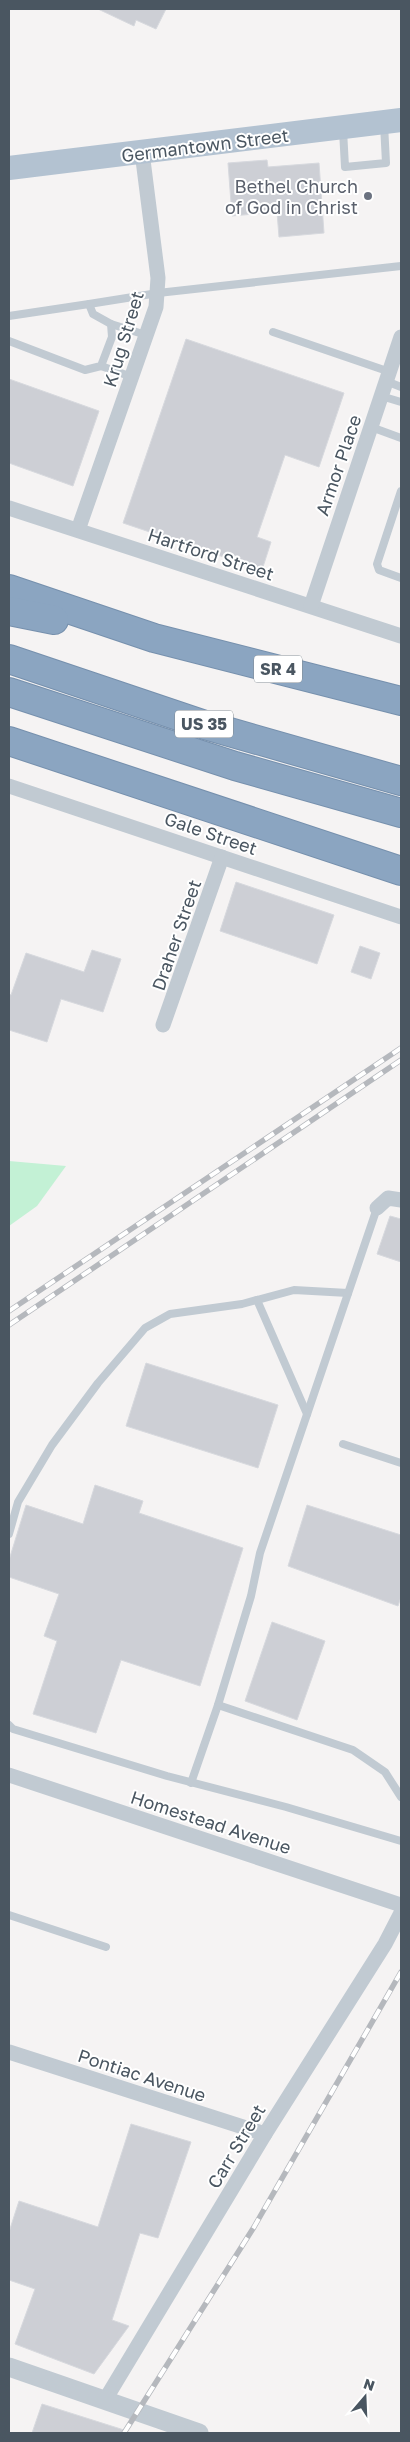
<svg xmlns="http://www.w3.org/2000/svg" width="410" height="2442" viewBox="0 0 410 2442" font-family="'Golos Text',sans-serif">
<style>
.green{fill:#c3f1d5}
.building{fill:#cdcfd5;stroke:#d7d9de}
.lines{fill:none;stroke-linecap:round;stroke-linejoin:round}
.motorway-casing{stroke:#7690ad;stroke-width:30}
.service{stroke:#c1cad2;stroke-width:8}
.minor{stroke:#c1cad2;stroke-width:15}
.tertiary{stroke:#c1cad2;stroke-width:19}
.primary{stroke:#b3c2d1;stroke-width:24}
.motorway{stroke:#8ba5c1;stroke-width:28}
.rail-casing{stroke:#b5b8bd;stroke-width:5.5}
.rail{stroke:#fff;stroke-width:4;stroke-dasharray:11;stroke-linecap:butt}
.worship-dot{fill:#6b7280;stroke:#fff;stroke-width:2}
.labels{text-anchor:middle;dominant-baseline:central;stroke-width:4;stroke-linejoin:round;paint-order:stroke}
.shield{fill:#fff;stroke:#808990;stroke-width:1}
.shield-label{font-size:16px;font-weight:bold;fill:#4a5661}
.street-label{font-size:18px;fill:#4a5661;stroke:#fff}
.worship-label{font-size:18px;fill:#5b616d;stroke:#fff;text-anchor:end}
</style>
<rect width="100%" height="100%" fill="#f5f3f3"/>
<path class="green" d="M 9,1161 L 66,1166 L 37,1206 L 9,1226 Z"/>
<g class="building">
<path d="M 98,9 L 166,9 L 156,29 L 136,20 L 134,26 Z"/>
<path d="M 267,160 L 268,167 L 319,163 L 324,233 L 279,237 L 277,212 L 232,216 L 228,163 Z"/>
<path d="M 186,339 L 344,393 L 319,467 L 285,455 L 257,537 L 271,542 L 262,570 L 123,523 Z"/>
<path d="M 9,379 L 99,411 L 73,486 L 9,463 Z"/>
<path d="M 236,882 L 334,915 L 317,964 L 220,931 Z"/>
<path d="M 360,946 L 380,953 L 371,979 L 351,972 Z"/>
<path d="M 92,950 L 121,959 L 103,1012 L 61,999 L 47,1042 L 9,1030 L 9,994 L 11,995 L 26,953 L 84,972 Z"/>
<path d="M 390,1216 L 401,1219 L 401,1262 L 377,1254 Z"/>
<path d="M 146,1363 L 278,1405 L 258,1468 L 126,1426 Z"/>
<path d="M 95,1485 L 143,1501 L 139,1513 L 243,1548 L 200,1686 L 121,1660 L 96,1733 L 33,1714 L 57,1641 L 44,1636 L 59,1594 L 9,1577 L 9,1560 L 26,1505 L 83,1524 Z"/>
<path d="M 307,1505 L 401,1535 L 401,1597 L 398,1606 L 288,1566 Z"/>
<path d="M 272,1622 L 325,1641 L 297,1720 L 245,1701 Z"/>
<path d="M 131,2124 L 191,2142 L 158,2238 L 140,2233 L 112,2320 L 129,2326 L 94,2374 L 15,2344 L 35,2289 L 9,2280 L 9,2232 L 19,2201 L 98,2227 Z"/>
<path d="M 42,2404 L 124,2430 L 124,2433 L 32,2433 Z"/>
</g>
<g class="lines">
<g class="motorway-casing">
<g id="motorway">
<path d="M 9,589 L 154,638 L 401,701"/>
<path d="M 9,611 L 54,620"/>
<path d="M 9,659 L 205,725 L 401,781"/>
<path d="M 9,692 L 235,766 L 401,813"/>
<path d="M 9,741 L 401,871"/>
</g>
</g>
<g class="service">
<path d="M 343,130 L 345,167 L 386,163 L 384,124"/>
<path d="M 9,316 L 89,304"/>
<path d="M 111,324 L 146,335"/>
<path d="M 273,332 L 390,372"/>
<path d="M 9,341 L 85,370 L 101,366 L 112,337 L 111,324 L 93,314 L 89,304 L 158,293 L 401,266"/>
<path d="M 101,366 L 132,377"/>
<path d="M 386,381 L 401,387"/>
<path d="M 381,396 L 401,402"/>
<path d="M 371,427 L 401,438"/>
<path d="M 401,491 L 377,564 L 379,570 L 401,578"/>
<path d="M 377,1208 L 260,1553 L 251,1596 L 218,1705 L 353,1750 L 385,1772 L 401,1797"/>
<path d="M 257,1300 L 307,1414"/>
<path d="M 343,1444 L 401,1463"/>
<path d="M 9,1534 L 18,1502 L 52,1445 L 98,1383 L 145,1328 L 170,1314 L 242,1304 L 294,1290 L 348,1293"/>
<path d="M 9,1725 L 13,1729 L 167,1776 L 286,1807 L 401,1841"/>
<path d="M 191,1783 L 218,1705"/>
<path d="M 9,1915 L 106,1947"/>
</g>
<g class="minor">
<path d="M 9,508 L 401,636"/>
<path d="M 78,530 L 156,307 L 158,278 L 142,152"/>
<path d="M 311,606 L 401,337"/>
<path d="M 9,786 L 401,917"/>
<path d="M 163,1025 L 222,857"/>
<path d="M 377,1208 L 388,1198 L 401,1200"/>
<path d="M 9,1775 L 401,1905"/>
<path d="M 9,2052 L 265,2134"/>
<path d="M 105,2400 L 265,2134 L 385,1944 L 401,1913"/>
</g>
<path class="tertiary" d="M 9,2367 L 199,2433"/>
<path class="primary" d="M 9,168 L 401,120"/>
<use href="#motorway" class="motorway"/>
<g class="rail-casing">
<g id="rail">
<path d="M 9,1311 L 401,1048"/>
<path d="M 9,1325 L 401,1060"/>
<path d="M 124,2433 L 254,2227 L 401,1972"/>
</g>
</g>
<use href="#rail" class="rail"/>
</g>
<circle class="worship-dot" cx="368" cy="196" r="5"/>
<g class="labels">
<g class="shield">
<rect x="254" y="655.5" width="48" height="27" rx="4"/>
<rect x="175" y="710.5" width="58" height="27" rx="4"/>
</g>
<g class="shield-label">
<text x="278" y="669">SR 4</text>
<text x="204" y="724">US 35</text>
</g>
<g class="street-label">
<text transform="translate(205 145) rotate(-7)">Germantown Street</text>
<text transform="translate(123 339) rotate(-73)">Krug Street</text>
<text transform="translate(338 465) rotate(-71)">Armor Place</text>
<text transform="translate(211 554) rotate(18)">Hartford Street</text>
<text transform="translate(211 833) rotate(19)">Gale Street</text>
<text transform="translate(176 935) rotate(-71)">Draher Street</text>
<text transform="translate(211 1822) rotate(18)">Homestead Avenue</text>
<text transform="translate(142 2075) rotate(18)">Pontiac Avenue</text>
<text transform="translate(236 2146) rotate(-59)">Carr Street</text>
</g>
<g class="worship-label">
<text x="358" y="186">Bethel Church<tspan x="358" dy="21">of God in Christ</tspan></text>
</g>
</g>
<rect width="410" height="2442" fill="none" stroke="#4a5661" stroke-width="20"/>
<g transform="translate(365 2397) rotate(19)" stroke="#ffffff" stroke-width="4" paint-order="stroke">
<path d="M0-4L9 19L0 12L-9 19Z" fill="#4a5661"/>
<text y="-8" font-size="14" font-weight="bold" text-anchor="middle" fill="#4a5661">N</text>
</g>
</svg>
